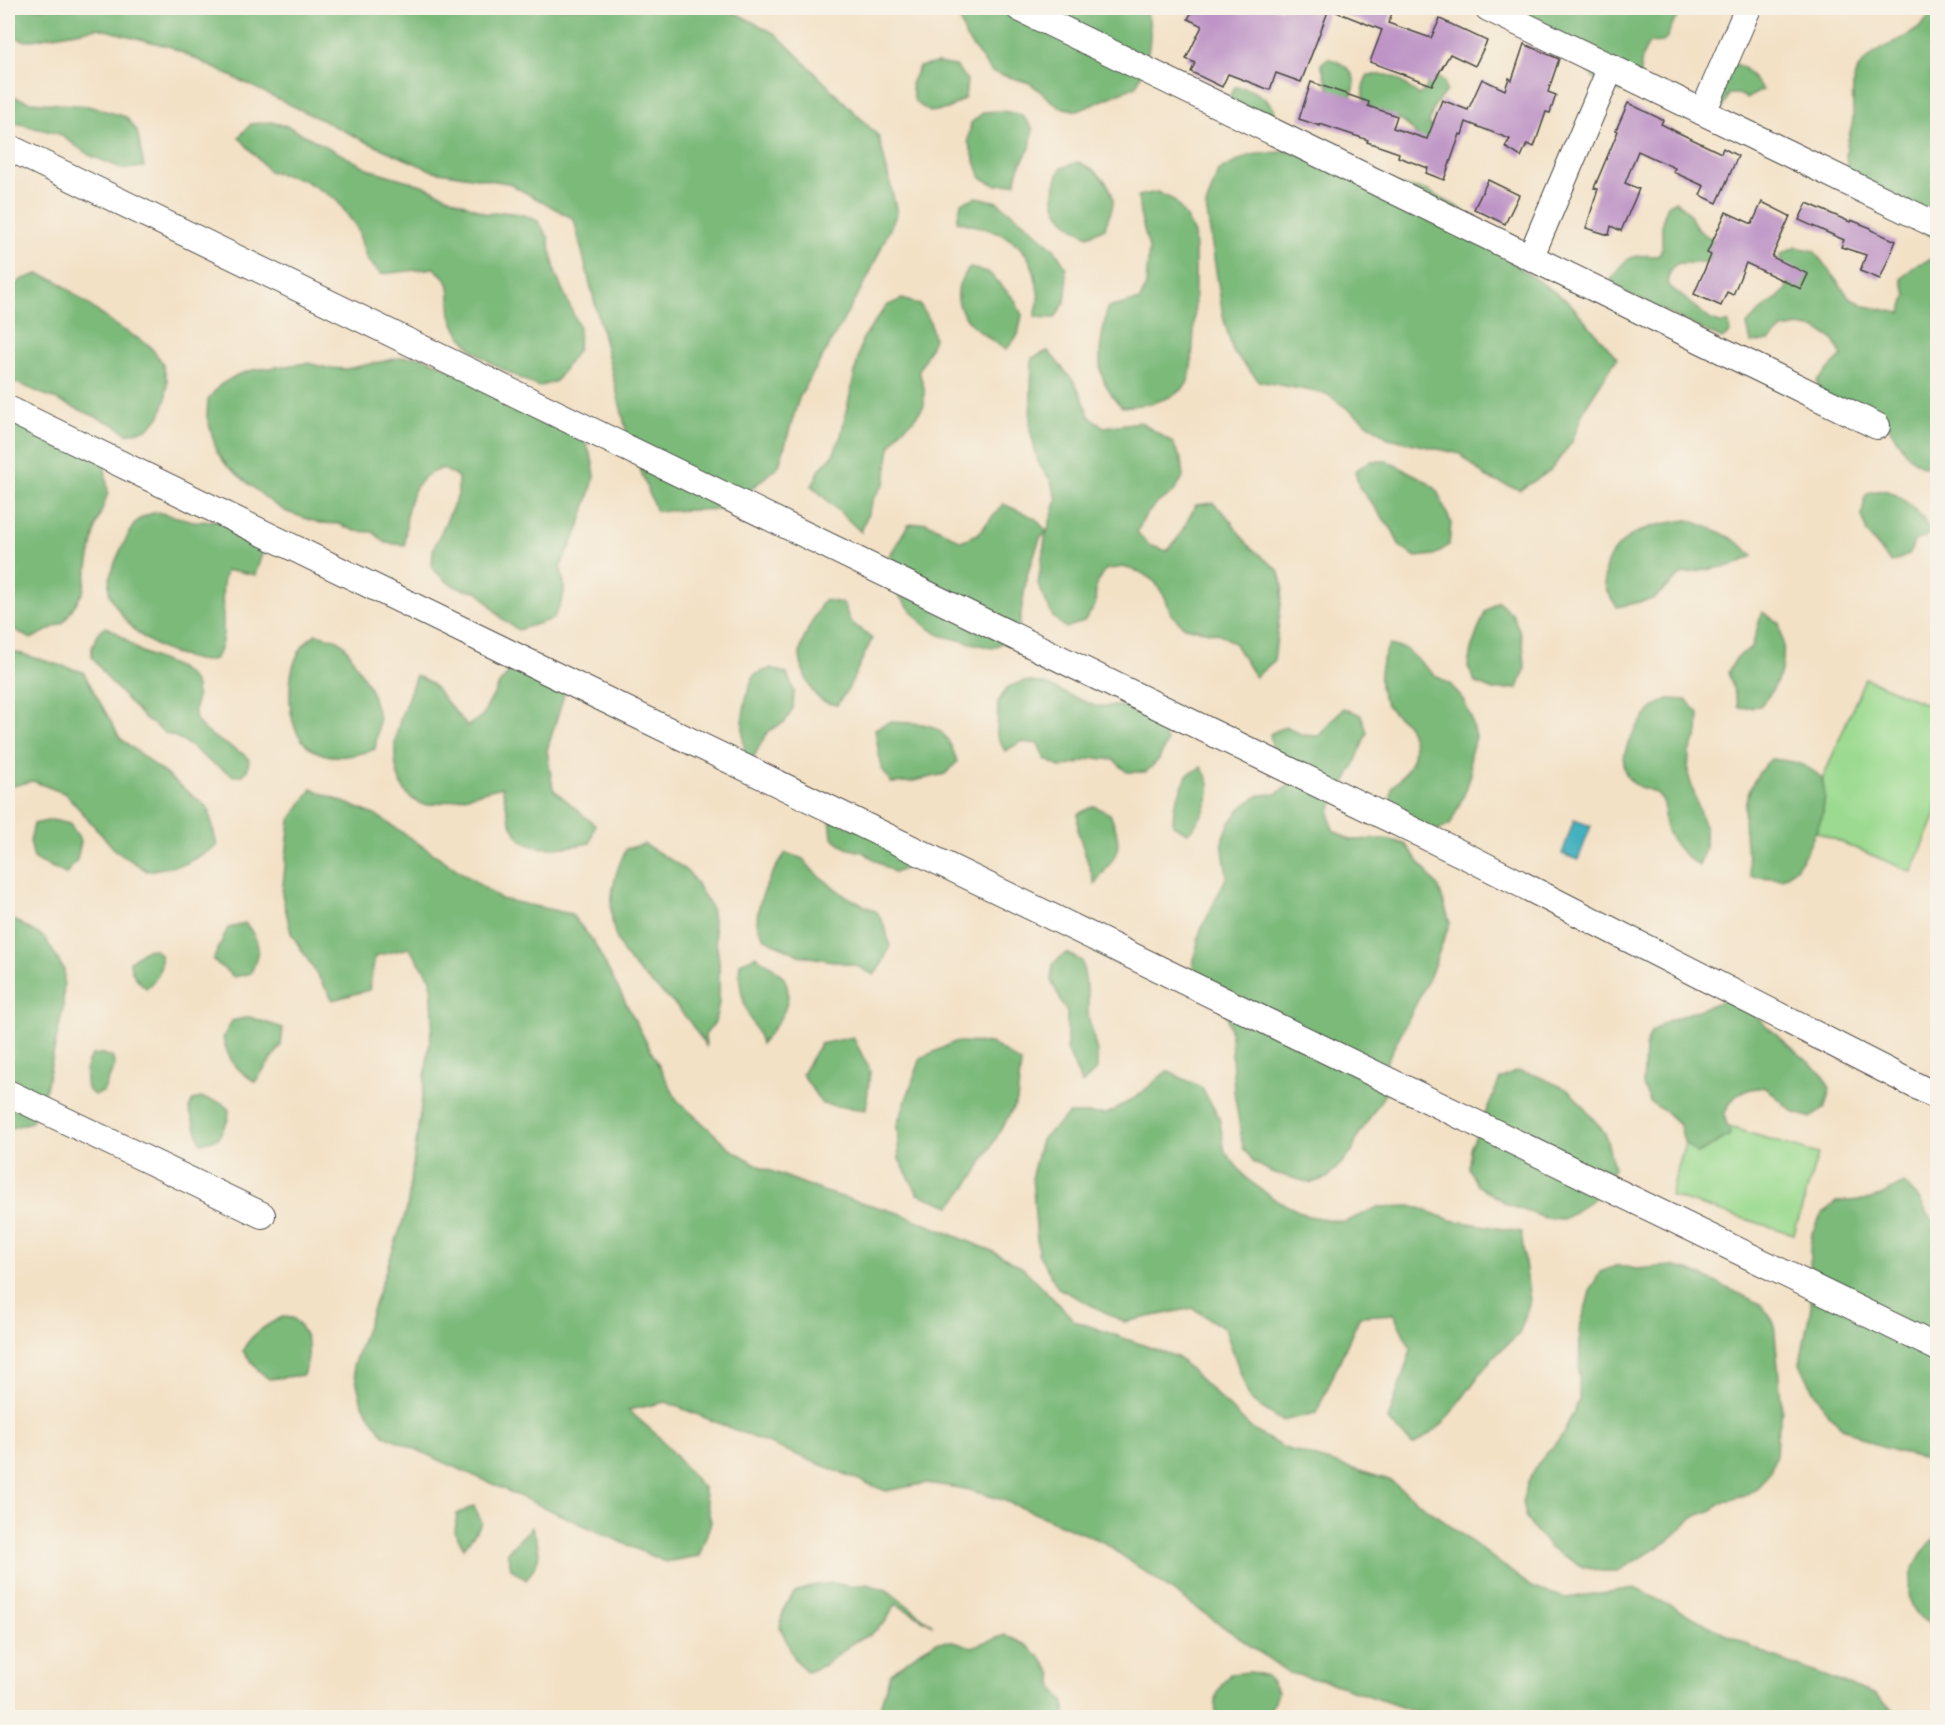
<svg xmlns="http://www.w3.org/2000/svg" width="1945" height="1725" viewBox="0 0 1945 1725" font-family="'Libre Caslon Text',serif">
<style>
.green{fill:#9bda90;stroke:#63825e;stroke-width:1.5}
.forest{fill:#7cba7a;stroke:#547252;stroke-width:1.5}
.water{fill:#42b0bf;stroke:#366e75;stroke-width:1.5}
.building{fill:#be94c6}
.lines{fill:none;stroke-linecap:round;stroke-linejoin:round}
.minor-casing{stroke:#494642;stroke-width:28}
.minor{stroke:#fff;stroke-width:26}
</style>
<rect width="100%" height="100%" fill="#f7f3e8"/>
<filter id="ink" filterUnits="userSpaceOnUse"><feTurbulence type="fractalNoise" baseFrequency=".0167" numOctaves="2"/><feDisplacementMap in="SourceGraphic" scale="12" xChannelSelector="R" yChannelSelector="G"/><feConvolveMatrix kernelMatrix="1 2 1 2 8 2 1 2 1" color-interpolation-filters="sRGB"/></filter>
<filter id="wash" filterUnits="userSpaceOnUse"><feTurbulence type="fractalNoise" baseFrequency=".008" numOctaves="4" result="noise"/><feDisplacementMap in="SourceGraphic" scale="24" xChannelSelector="R" yChannelSelector="G"/><feGaussianBlur stdDeviation="1.35" result="paint"/><feColorMatrix in="noise" values="0 0 0 0 0 0 0 0 0 0 0 0 0 0 0 0 0 1.4 0 .05"/><feComposite in="paint" operator="in"/></filter>
<g filter="url(#wash)">
<rect width="100%" height="100%" fill="#f3e1c6"/>
<g class="green">
<path d="M 1865,678 L 1937,709 L 1937,812 L 1912,872 L 1803,826 Z"/>
<path d="M 1693,1116 L 1818,1154 L 1794,1234 L 1670,1196 Z"/>
</g>
<g class="forest">
<path d="M 8,8 L 726,8 L 776,34 L 879,137 L 897,213 L 868,277 L 799,398 L 779,465 L 728,509 L 656,511 L 629,441 L 574,219 L 508,183 L 433,171 L 369,143 L 171,47 L 98,28 L 26,41 L 8,35 Z"/>
<path d="M 956,8 L 1145,8 C 1156,32 1147,64 1136,86 L 1078,111 L 1059,107 L 1030,83 L 992,72 L 966,38 Z"/>
<path d="M 1484,8 L 1687,8 L 1674,21 L 1666,39 L 1663,42 L 1649,43 C 1640,56 1640,72 1638,88 L 1621,92 L 1599,83 L 1591,75 L 1579,58 Z"/>
<path d="M 1931,8 L 1937,8 L 1937,239 L 1895,217 L 1849,183 C 1847,171 1845,158 1847,146 C 1848,137 1852,128 1853,119 C 1854,102 1849,83 1859,68 C 1875,43 1927,38 1931,8 Z"/>
<path d="M 1328,58 C 1350,65 1362,78 1349,100 L 1329,89 L 1321,64 Z"/>
<path d="M 937,63 L 955,66 L 967,80 L 965,98 L 948,109 L 930,112 L 915,102 L 911,84 L 919,67 Z"/>
<path d="M 1735,64 L 1744,68 L 1763,90 L 1747,98 L 1738,94 L 1729,94 L 1721,112 L 1708,86 Z"/>
<path d="M 1368,75 L 1387,75 L 1396,78 L 1419,95 L 1426,89 L 1428,80 L 1436,76 L 1444,82 L 1446,91 L 1434,106 L 1429,124 L 1441,138 L 1422,144 C 1415,129 1401,119 1387,113 C 1381,110 1373,110 1369,106 C 1360,97 1362,85 1368,75 Z"/>
<path d="M 1235,87 C 1249,86 1265,97 1274,108 L 1274,117 L 1252,116 L 1231,103 L 1230,95 Z"/>
<path d="M 8,95 L 30,102 L 88,106 L 126,117 L 137,131 L 144,167 L 124,169 L 89,155 L 59,134 L 8,121 Z"/>
<path d="M 1002,111 L 1022,115 L 1033,129 L 1030,148 L 1020,165 L 1015,183 L 996,185 L 981,178 L 968,141 L 971,123 L 984,112 Z"/>
<path d="M 271,122 L 287,126 L 371,170 L 422,185 L 487,214 L 503,212 L 521,214 L 538,221 L 548,237 L 556,275 L 579,327 L 578,349 L 556,381 L 539,387 C 505,370 462,356 451,314 C 449,304 452,291 447,281 C 445,277 438,272 434,268 L 381,274 L 367,260 L 357,228 L 336,199 L 304,180 L 269,171 L 239,137 L 251,124 Z"/>
<path d="M 1289,151 L 1357,177 L 1428,191 L 1460,208 L 1508,260 L 1569,302 L 1617,358 L 1584,409 L 1572,442 L 1550,471 L 1520,490 L 1487,478 L 1460,454 L 1388,438 L 1327,394 L 1259,381 L 1233,352 L 1223,316 L 1206,206 L 1218,171 L 1250,155 Z"/>
<path d="M 1078,162 C 1094,169 1111,181 1113,200 C 1114,208 1107,220 1105,228 L 1088,236 C 1057,220 1045,202 1061,168 Z"/>
<path d="M 1157,192 L 1174,200 L 1185,216 L 1194,234 L 1195,252 C 1195,274 1196,373 1186,385 C 1172,402 1143,405 1122,407 C 1089,373 1101,350 1107,308 L 1140,300 L 1146,285 L 1149,248 L 1140,214 L 1138,196 Z"/>
<path d="M 977,197 L 997,202 L 1029,226 L 1056,251 L 1065,266 L 1067,284 L 1065,302 L 1055,318 L 1035,317 C 1040,298 1039,294 1035,276 C 1027,236 991,230 957,221 L 961,203 Z"/>
<path d="M 1675,201 C 1694,212 1690,223 1701,232 C 1709,238 1715,239 1721,248 C 1717,252 1712,259 1707,261 C 1688,269 1672,250 1667,284 L 1711,320 L 1720,323 L 1729,323 L 1730,333 L 1722,339 L 1625,292 L 1611,280 C 1625,257 1630,254 1658,256 L 1662,248 L 1662,222 L 1668,205 Z"/>
<path d="M 1796,247 L 1814,251 L 1849,297 L 1865,306 L 1901,313 L 1907,295 L 1901,279 L 1916,265 L 1937,257 L 1937,469 L 1920,465 L 1906,453 L 1886,423 L 1820,400 L 1817,381 L 1842,356 L 1833,339 L 1817,329 L 1799,326 L 1782,329 L 1769,341 L 1751,343 L 1747,325 C 1760,308 1773,304 1787,289 L 1787,271 L 1779,255 Z"/>
<path d="M 969,268 L 988,272 L 1014,299 L 1022,315 L 1018,335 L 1006,350 C 984,334 951,318 959,285 C 961,279 966,273 969,268 Z"/>
<path d="M 38,274 L 56,280 L 115,325 L 149,345 L 162,362 L 167,380 L 166,398 L 160,416 L 147,429 L 127,434 L 115,425 L 8,379 L 8,291 L 21,280 Z"/>
<path d="M 902,299 L 920,305 L 930,321 L 934,339 L 919,371 L 924,388 L 924,406 L 913,420 L 900,431 L 890,447 L 885,483 L 874,497 L 861,532 L 812,486 L 820,469 L 833,455 L 841,436 L 862,340 L 886,306 Z"/>
<path d="M 1048,351 L 1074,382 L 1083,399 L 1089,416 L 1104,427 L 1140,422 L 1172,442 L 1181,459 L 1183,477 L 1173,493 L 1157,503 L 1145,516 L 1137,532 L 1149,545 L 1167,551 L 1178,538 L 1196,505 L 1213,503 L 1226,515 L 1248,545 L 1278,570 L 1283,587 L 1274,661 L 1255,677 L 1235,644 L 1220,634 L 1184,627 L 1171,614 L 1165,597 L 1155,582 L 1140,572 L 1123,567 L 1105,570 L 1096,586 L 1095,606 L 1084,621 L 1066,628 L 1053,617 L 1038,584 L 1046,533 L 1040,538 L 1027,575 L 1019,626 L 1008,640 L 992,648 L 939,635 L 923,624 L 899,596 L 891,576 L 889,557 L 908,525 L 926,522 L 961,541 L 978,534 L 1003,504 L 1035,518 L 1047,532 L 1057,499 L 1050,479 L 1039,465 L 1030,429 L 1032,358 Z"/>
<path d="M 404,357 L 422,357 L 578,423 L 592,459 L 595,476 L 578,531 L 560,567 C 568,591 564,598 553,619 L 518,630 L 502,619 L 479,592 C 456,590 448,584 432,568 L 433,550 L 458,495 L 458,477 L 442,468 C 437,471 429,473 425,477 C 405,494 406,522 405,545 L 386,543 L 373,532 L 355,531 L 339,524 L 320,523 L 287,512 L 272,503 L 227,466 L 217,452 L 207,417 L 208,399 L 220,385 L 237,375 L 253,370 L 308,363 L 327,368 L 346,369 Z"/>
<path d="M 8,414 L 104,459 L 108,493 L 96,526 L 83,592 L 64,622 L 31,639 L 8,626 Z"/>
<path d="M 1370,461 L 1387,461 L 1421,478 L 1436,489 L 1451,523 L 1449,545 L 1434,555 L 1416,557 L 1400,547 L 1393,531 L 1359,487 L 1355,471 Z"/>
<path d="M 1882,490 C 1899,492 1923,514 1929,531 L 1928,536 L 1914,541 L 1910,554 L 1891,563 L 1867,533 L 1862,516 L 1865,497 L 1868,493 Z"/>
<path d="M 157,512 L 197,522 L 234,518 L 263,541 L 263,551 L 255,575 L 236,571 L 226,571 C 216,599 231,631 216,658 C 206,663 200,660 189,658 C 158,651 133,635 116,606 C 113,601 109,596 109,589 C 108,575 117,558 123,545 C 134,525 133,518 157,512 Z"/>
<path d="M 1688,520 C 1712,528 1736,537 1753,556 L 1734,565 L 1682,574 L 1653,599 L 1617,607 C 1614,602 1609,596 1607,591 C 1595,559 1627,533 1654,526 C 1665,523 1677,522 1688,520 Z"/>
<path d="M 824,600 L 843,603 L 850,621 L 872,639 L 848,689 L 837,705 C 832,704 824,703 820,699 C 810,692 799,664 800,652 C 802,639 817,612 824,600 Z"/>
<path d="M 1498,601 L 1512,614 L 1520,632 L 1524,651 L 1525,670 L 1518,688 L 1493,690 L 1476,683 L 1468,667 L 1471,649 L 1485,612 Z"/>
<path d="M 1762,612 L 1779,623 C 1788,657 1784,680 1760,706 L 1739,708 L 1728,672 L 1737,657 L 1752,647 Z"/>
<path d="M 106,627 C 121,632 127,643 140,651 C 157,661 184,664 195,684 C 201,697 189,712 199,724 C 212,740 232,746 249,758 L 248,768 L 243,775 L 234,776 L 210,762 L 192,747 L 176,737 L 167,734 L 143,717 L 109,680 L 92,657 L 92,648 L 99,631 Z"/>
<path d="M 316,634 L 338,640 L 345,646 L 371,690 L 379,719 L 375,749 C 323,768 288,750 290,691 C 290,669 297,646 316,634 Z"/>
<path d="M 1389,645 L 1406,649 L 1433,674 L 1451,685 L 1464,701 L 1471,718 L 1476,737 L 1470,755 L 1471,774 L 1466,790 L 1450,825 L 1433,832 L 1398,822 L 1390,805 L 1392,787 C 1411,770 1421,751 1408,726 C 1404,719 1395,716 1391,710 C 1374,690 1378,667 1389,645 Z"/>
<path d="M 8,650 L 83,672 L 120,738 L 208,808 L 217,846 L 185,864 L 147,871 L 116,851 L 66,794 L 33,781 L 8,787 Z"/>
<path d="M 513,668 L 565,674 L 564,695 L 547,750 L 553,789 L 595,825 L 590,843 C 571,846 537,854 521,840 C 509,828 506,803 502,787 C 489,790 434,806 426,805 C 399,799 394,768 395,745 C 397,721 409,697 416,675 L 432,684 L 467,726 L 482,716 L 500,683 Z"/>
<path d="M 771,668 L 787,674 L 794,691 L 793,708 L 785,722 L 768,731 L 748,767 C 740,735 740,705 754,675 Z"/>
<path d="M 1024,681 L 1044,684 L 1095,706 L 1131,706 L 1147,711 L 1161,724 L 1167,742 L 1159,759 L 1146,772 L 1127,772 L 1114,760 L 1095,758 L 1061,768 L 1045,759 L 1038,744 L 1021,742 L 1005,751 L 997,736 L 998,702 L 1008,687 Z"/>
<path d="M 1668,699 L 1686,700 L 1699,713 L 1698,733 L 1689,752 L 1688,774 L 1705,829 L 1705,848 L 1699,866 C 1683,855 1666,840 1664,819 C 1664,813 1666,806 1663,801 C 1654,786 1647,792 1636,785 C 1608,767 1635,725 1652,709 C 1656,705 1663,702 1668,699 Z"/>
<path d="M 1344,708 L 1361,715 L 1367,732 L 1354,766 L 1329,812 L 1333,830 L 1350,840 L 1386,839 L 1405,844 L 1439,888 L 1450,923 L 1430,976 L 1386,1063 L 1388,1089 L 1358,1136 L 1352,1152 L 1327,1178 L 1311,1183 L 1271,1172 L 1254,1162 L 1243,1148 L 1234,1091 L 1231,1035 L 1227,1016 L 1201,987 L 1192,970 L 1200,932 L 1227,876 L 1222,842 L 1229,824 L 1242,807 L 1259,795 L 1276,794 L 1293,783 L 1273,752 L 1270,734 L 1286,726 L 1302,735 L 1319,736 L 1331,721 Z"/>
<path d="M 889,722 C 927,724 945,720 957,762 L 945,774 L 909,782 L 891,783 L 881,767 L 875,729 Z"/>
<path d="M 1771,759 C 1794,761 1805,763 1822,778 L 1825,796 L 1822,817 L 1807,851 L 1796,868 L 1782,879 L 1751,876 C 1744,830 1734,794 1771,759 Z"/>
<path d="M 1201,767 C 1204,772 1209,779 1209,785 C 1211,803 1200,821 1188,833 L 1173,825 L 1174,807 L 1187,775 Z"/>
<path d="M 312,789 L 379,817 L 501,899 L 571,914 L 593,941 L 677,1100 L 732,1150 L 763,1168 L 828,1193 L 899,1213 L 992,1251 L 1023,1268 L 1075,1321 L 1177,1357 L 1253,1430 L 1284,1448 L 1389,1480 L 1533,1588 L 1566,1598 L 1635,1588 L 1768,1655 L 1876,1695 L 1902,1717 L 1430,1717 L 1329,1682 L 1289,1673 L 1103,1542 L 1003,1500 L 966,1489 L 927,1483 L 886,1491 L 666,1402 L 628,1410 L 657,1435 L 703,1488 L 711,1522 L 699,1556 L 665,1562 L 384,1435 L 362,1404 L 353,1366 L 407,1209 L 433,1018 L 431,979 L 409,948 L 375,956 L 369,990 L 333,1000 L 291,933 L 282,894 L 290,820 Z"/>
<path d="M 1094,806 L 1110,814 C 1126,851 1116,854 1095,884 L 1078,832 L 1078,814 Z"/>
<path d="M 830,819 L 906,848 L 910,866 L 895,873 L 863,852 L 846,848 L 832,837 Z"/>
<path d="M 52,820 L 70,824 L 81,841 L 77,860 L 66,874 L 34,859 L 30,841 L 34,824 Z"/>
<path d="M 644,844 L 676,863 L 690,874 L 711,907 L 719,961 L 719,1002 L 715,1022 L 705,1035 L 706,1046 C 699,1036 692,1024 684,1015 C 668,995 644,980 628,959 C 603,926 609,884 626,849 Z"/>
<path d="M 786,853 L 803,859 L 814,872 L 844,895 L 877,912 L 885,927 L 890,946 L 883,962 L 874,975 L 855,965 L 799,955 L 765,939 C 762,934 757,927 757,921 C 757,900 773,869 786,853 Z"/>
<path d="M 14,920 L 45,938 L 64,970 L 63,1008 L 46,1088 L 32,1122 L 8,1129 L 8,924 Z"/>
<path d="M 245,923 C 262,942 260,951 251,973 L 234,977 L 213,960 L 228,928 Z"/>
<path d="M 155,949 L 161,956 C 162,970 158,978 146,988 C 136,979 131,975 130,961 L 145,950 Z"/>
<path d="M 1066,953 L 1082,961 L 1088,996 L 1088,1015 L 1097,1052 L 1097,1069 L 1082,1084 L 1067,1049 L 1067,1013 L 1051,980 L 1053,964 Z"/>
<path d="M 756,956 C 764,962 781,971 785,980 C 796,1003 775,1027 761,1044 C 759,1033 753,1026 749,1016 C 742,999 738,982 740,963 Z"/>
<path d="M 1733,997 L 1820,1072 L 1830,1088 L 1825,1107 L 1811,1118 L 1793,1112 L 1766,1087 C 1742,1089 1734,1092 1724,1115 L 1730,1135 L 1698,1154 L 1684,1142 L 1680,1125 L 1666,1112 L 1650,1102 L 1643,1085 L 1645,1048 L 1651,1032 L 1665,1022 Z"/>
<path d="M 249,1017 L 283,1028 L 281,1046 L 255,1082 C 235,1068 229,1062 223,1038 L 232,1021 Z"/>
<path d="M 853,1037 L 870,1071 L 866,1110 L 822,1104 L 802,1074 L 820,1044 Z"/>
<path d="M 955,1042 L 991,1043 L 1021,1063 L 1017,1101 L 975,1175 L 951,1206 L 918,1194 L 899,1159 L 897,1125 L 921,1058 Z"/>
<path d="M 102,1054 L 112,1057 L 115,1065 L 103,1092 L 94,1095 L 87,1089 C 85,1075 84,1066 92,1055 Z"/>
<path d="M 1167,1071 L 1201,1087 L 1219,1117 L 1225,1152 L 1247,1179 L 1276,1200 L 1308,1216 L 1345,1222 L 1378,1207 L 1414,1206 L 1450,1220 L 1521,1232 L 1530,1302 L 1519,1334 L 1492,1358 L 1443,1424 L 1413,1445 L 1388,1420 L 1411,1350 L 1394,1314 L 1360,1316 L 1316,1413 L 1282,1421 L 1250,1400 L 1225,1329 L 1193,1308 L 1124,1322 L 1058,1288 L 1038,1253 L 1032,1175 L 1041,1140 L 1069,1114 L 1107,1114 L 1138,1096 Z"/>
<path d="M 1517,1071 L 1535,1075 L 1569,1090 L 1605,1133 L 1614,1168 L 1606,1185 L 1594,1198 L 1564,1219 L 1545,1218 L 1509,1205 L 1477,1185 L 1469,1169 L 1470,1149 L 1500,1079 Z"/>
<path d="M 202,1098 L 222,1103 L 229,1110 L 228,1120 L 218,1138 L 201,1143 L 189,1109 L 193,1100 Z"/>
<path d="M 1904,1183 L 1917,1196 L 1937,1229 L 1937,1463 L 1875,1445 L 1842,1427 L 1828,1414 L 1808,1380 L 1800,1363 L 1811,1306 L 1810,1250 L 1812,1233 L 1822,1214 L 1836,1202 L 1873,1199 Z"/>
<path d="M 1618,1265 L 1636,1269 L 1672,1266 L 1692,1271 L 1761,1304 L 1774,1322 L 1782,1412 L 1777,1435 L 1776,1454 L 1770,1471 L 1759,1486 L 1744,1496 L 1726,1501 L 1710,1511 L 1693,1517 L 1667,1542 L 1618,1571 L 1601,1571 L 1583,1567 L 1550,1548 L 1526,1519 L 1522,1502 L 1528,1482 L 1537,1465 L 1561,1437 L 1579,1401 L 1580,1327 L 1591,1288 L 1600,1272 Z"/>
<path d="M 283,1317 L 293,1318 C 310,1335 312,1353 303,1375 L 269,1379 L 259,1371 L 243,1351 C 248,1336 269,1323 283,1317 Z"/>
<path d="M 474,1506 L 482,1523 L 464,1548 L 455,1532 L 457,1514 Z"/>
<path d="M 532,1527 C 542,1553 542,1558 526,1580 L 511,1568 L 507,1552 Z"/>
<path d="M 1937,1537 L 1937,1629 C 1932,1625 1923,1621 1918,1615 C 1897,1590 1917,1555 1937,1537 Z"/>
<path d="M 831,1583 L 849,1586 L 867,1584 L 887,1590 L 933,1625 L 896,1604 L 885,1622 L 871,1634 L 854,1642 L 824,1665 L 807,1672 L 795,1659 L 780,1627 L 784,1608 L 794,1593 L 812,1586 Z"/>
<path d="M 1005,1635 L 1026,1645 L 1041,1658 L 1052,1674 L 1054,1689 L 1065,1703 L 1065,1717 L 881,1717 L 879,1710 L 890,1674 L 920,1651 L 937,1642 L 954,1641 L 972,1647 Z"/>
<path d="M 1250,1672 L 1267,1676 L 1278,1691 L 1267,1717 L 1216,1717 C 1214,1697 1217,1689 1230,1674 Z"/>
</g>
<path class="water" d="M 1574,820 L 1591,826 L 1578,860 L 1562,854 Z"/>
<g id="blocks">
<g class="building">
<path d="M 1194,8 L 1394,8 L 1388,23 L 1431,38 L 1440,19 L 1487,41 L 1475,66 L 1450,54 L 1432,85 L 1370,62 L 1382,30 L 1329,9 L 1301,82 L 1276,73 L 1270,90 L 1228,74 L 1222,87 L 1191,72 L 1195,63 L 1186,59 L 1202,26 L 1188,19 Z"/>
<path d="M 1524,44 L 1559,59 L 1548,92 L 1556,95 L 1550,113 L 1546,112 L 1534,147 L 1527,144 L 1521,157 L 1505,147 L 1510,139 L 1466,122 L 1462,135 L 1460,134 L 1444,180 L 1426,173 L 1428,168 L 1398,157 L 1399,153 L 1367,142 L 1368,140 L 1320,124 L 1320,126 L 1299,119 L 1311,82 L 1369,102 L 1368,106 L 1397,116 L 1393,128 L 1427,139 L 1442,100 L 1468,110 L 1482,79 L 1505,90 L 1509,78 L 1512,80 Z"/>
<path d="M 1628,103 L 1663,120 L 1661,124 L 1677,132 L 1721,153 L 1723,148 L 1738,156 L 1717,203 L 1700,195 L 1704,186 L 1673,172 L 1675,168 L 1638,151 L 1625,183 L 1639,189 L 1621,231 L 1611,226 L 1609,235 L 1586,228 L 1598,189 L 1594,188 L 1618,131 L 1616,130 Z"/>
<path d="M 1488,180 L 1519,195 L 1505,224 L 1474,209 Z"/>
<path d="M 1762,202 L 1790,216 L 1772,257 L 1808,274 L 1801,289 L 1746,263 L 1733,295 L 1727,292 L 1721,306 L 1694,294 L 1711,255 L 1707,253 L 1726,212 L 1752,224 Z"/>
<path d="M 1807,203 L 1850,222 L 1851,220 L 1871,228 L 1871,230 L 1896,241 L 1880,279 L 1860,271 L 1866,255 L 1841,247 L 1844,240 L 1799,220 Z"/>
</g>
</g>
</g>
<g filter="url(#ink)">
<use href="#blocks" fill-opacity="0" stroke="#494642" stroke-width="1.5"/>
<g class="lines">
<g class="minor-casing">
<g id="minor">
<path d="M 1019,8 L 1877,426"/>
<path d="M 1488,8 L 1938,226"/>
<path d="M 1703,112 L 1748,8"/>
<path d="M 8,147 L 1472,859 L 1938,1097"/>
<path d="M 1531,256 L 1611,67"/>
<path d="M 8,409 L 1938,1348"/>
<path d="M 8,1093 L 262,1215"/>
</g>
</g>
<use href="#minor" class="minor"/>
</g>
</g>
<rect width="1945" height="1725" fill="none" stroke="#f7f3e8" stroke-width="30"/>
</svg>
